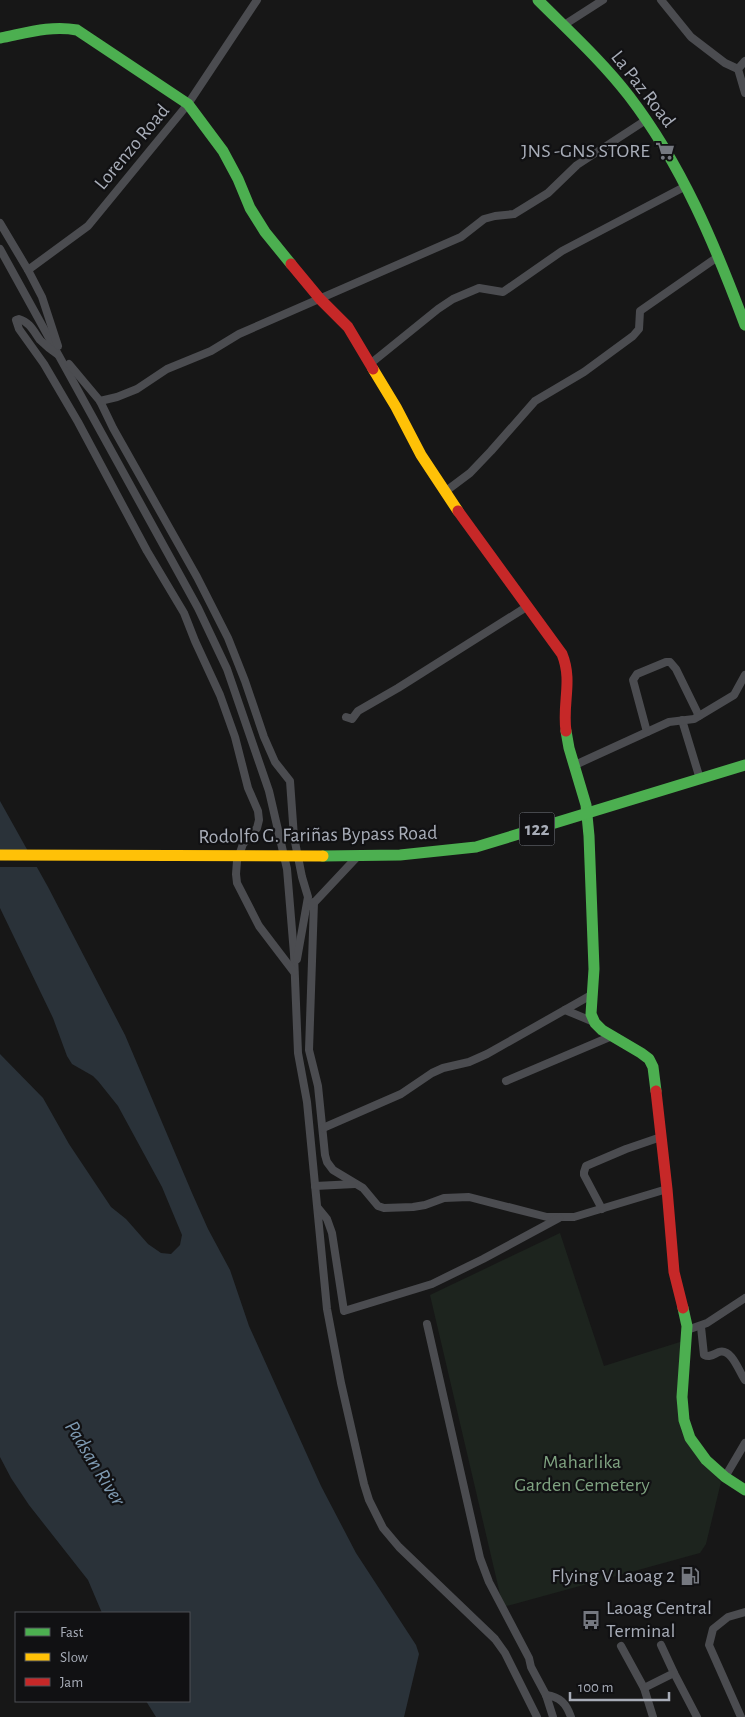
<svg xmlns="http://www.w3.org/2000/svg" width="745" height="1717" viewBox="0 0 745 1717" font-family="'Alegreya Sans',sans-serif">
<style>
.green{fill:#1d241e}
.water{fill:#2a3239}
.pier{fill:#171717}
.lines{fill:none;stroke-linecap:round;stroke-linejoin:round}
.street{stroke:#4b4c50;stroke-width:8}
.fast{stroke:#4caf50;stroke-width:11}
.slow{stroke:#ffc107;stroke-width:11}
.jam{stroke:#c62828;stroke-width:11}
.slow-bridge{stroke:#ffc107;stroke-width:11}
.labels{text-anchor:middle;dominant-baseline:central;stroke-width:4.5;stroke-linejoin:round;paint-order:stroke}
.shield{fill:#111113;stroke:#7b7e86;stroke-width:1}
.shield-label{font-size:19px;font-weight:bold;fill:#a8adb8}
.street-label{font-size:20px;fill:#a8adb8;stroke:#111113}
.poi-label{font-size:20px;fill:#a8adb8;stroke:#111113;text-anchor:end}
.park-label{font-size:20px;fill:#7fa381;stroke:#111113}
.water-label{font-size:21px;font-style:italic;fill:#7f9bb3;stroke:#111113}
</style>
<rect width="100%" height="100%" fill="#171717"/>
<path class="green" d="M 560,1233 L 604,1366 L 683,1341 L 679,1405 L 681,1430 L 695,1453 L 721,1482 L 706,1544 L 700,1553 L 503,1607 L 430,1295 Z"/>
<path class="water" d="M 0,801 L 48,887 L 125,1035 L 192,1193 L 208,1229 L 230,1270 L 249,1326 L 321,1486 L 356,1553 L 416,1645 L 419,1654 L 404,1717 L 156,1717 L 146,1701 L 189,1701 L 189,1613 L 102,1613 L 88,1580 L 29,1505 L 11,1478 L 0,1457 L 0,1054 L 43,1098 L 69,1144 L 111,1207 L 126,1219 L 148,1244 L 161,1253 L 171,1254 L 180,1245 L 182,1235 L 162,1187 L 118,1106 L 98,1081 L 93,1076 L 72,1064 L 67,1056 L 53,1018 L 0,908 Z"/>
<path class="pier" d="M 0,851 L 31,851 L 40,867 L 0,867 Z"/>
<g class="lines">
<g class="street">
<path d="M 661,0 L 691,37 L 725,63 L 738,69"/>
<path d="M 564,25 L 603,0"/>
<path d="M 745,61 L 738,69 L 745,93"/>
<path d="M 0,223 L 28,270"/>
<path d="M 0,249 L 198,608 L 227,669 L 269,791 L 287,869 L 294,954 L 298,1053 L 307,1102 L 327,1309 L 341,1383 L 364,1484 L 369,1500 L 383,1528 L 399,1547 L 495,1639 L 505,1653 L 537,1717"/>
<path d="M 58,346 L 42,297 L 28,270 L 88,226 L 188,104 L 257,0"/>
<path d="M 57,354 C 51,350 45,345 40,340 C 34,332 30,322 19,319 L 16,320 L 19,329 L 44,364 L 78,422 L 147,551 L 184,613 L 195,641 L 220,695 L 235,737 L 248,788 L 258,811 L 259,820 L 257,828 L 243,844 L 237,861 L 236,874 L 237,883 L 259,926 L 294,972"/>
<path d="M 69,364 L 100,401 L 113,428 L 197,577 L 228,638 L 245,681 L 264,737 L 275,762 L 290,781 L 294,837 L 302,877 L 308,897 L 297,959"/>
<path d="M 370,364 L 438,309 L 453,299 L 479,288 L 503,292 L 562,251 L 686,186"/>
<path d="M 100,401 L 117,397 L 137,389 L 167,369 L 211,351 L 239,334 L 461,237 L 484,219 L 495,216 L 514,214 L 548,193 L 577,165 L 646,120"/>
<path d="M 446,491 L 470,473 L 491,451 L 535,401 L 584,372 L 633,336 L 639,329 L 640,311 L 719,256"/>
<path d="M 346,717 L 352,719 L 358,711 L 398,688 L 528,606"/>
<path d="M 682,720 L 700,779"/>
<path d="M 647,732 L 633,680 L 637,674 L 666,662 L 670,662 L 676,669 L 699,716"/>
<path d="M 575,765 L 669,722 L 694,719 L 734,695 L 745,675"/>
<path d="M 314,902 L 309,1050 L 318,1086 L 325,1155 L 327,1162 L 333,1170 L 363,1188 L 378,1206 L 384,1208 L 413,1207 L 425,1205 L 444,1198 L 469,1197 L 547,1217 L 574,1217 L 667,1189"/>
<path d="M 311,906 L 357,857"/>
<path d="M 565,1010 L 594,1022"/>
<path d="M 506,1081 L 612,1036"/>
<path d="M 323,1128 L 401,1094 L 432,1073 L 443,1068 L 469,1062 L 487,1054 L 593,994"/>
<path d="M 315,1186 L 355,1184"/>
<path d="M 318,1208 L 327,1219 L 332,1233 L 344,1311 L 432,1284 L 483,1259 L 559,1218"/>
<path d="M 602,1209 L 584,1175 L 584,1172 L 586,1166 L 626,1149 L 661,1137"/>
<path d="M 427,1324 L 480,1558 L 489,1582 L 529,1658 L 531,1667 L 546,1695 L 553,1717"/>
<path d="M 701,1327 L 704,1355 C 710,1358 714,1354 719,1352 C 732,1348 739,1372 745,1380"/>
<path d="M 687,1330 L 707,1323 L 745,1298"/>
<path d="M 725,1477 L 745,1443"/>
<path d="M 661,1645 L 674,1673 L 697,1717"/>
<path d="M 621,1646 L 644,1688 L 653,1717"/>
<path d="M 644,1688 L 674,1673"/>
<path d="M 546,1695 C 560,1697 566,1703 571,1717"/>
<path d="M 741,1717 L 709,1645 L 713,1629 L 728,1617 L 745,1612"/>
</g>
<g class="fast">
<path d="M 538,0 C 569,31 602,61 629,96 C 682,165 715,245 745,325"/>
<path d="M 0,38 C 26,33 51,25 77,30 L 188,104 L 223,151 L 238,179 L 250,208 L 265,232 L 291,264"/>
<path d="M 566,731 L 569,748 L 586,805 L 589,836 L 594,969 L 591,1014 L 595,1023 L 602,1030 L 641,1053 L 649,1059 L 653,1067 L 656,1091"/>
<path d="M 323,856 L 400,855 L 476,847 L 745,765"/>
<path d="M 683,1308 L 687,1326 L 682,1397 L 684,1420 L 690,1438 L 706,1460 L 725,1477 L 745,1490"/>
</g>
<path class="slow" d="M 373,369 L 396,407 L 421,455 L 458,511"/>
<g class="jam">
<path d="M 291,264 L 320,299 L 348,327 L 373,369"/>
<path d="M 458,511 L 562,654 C 573,681 562,703 566,731"/>
<path d="M 656,1091 L 667,1189 L 674,1272 L 683,1308"/>
</g>
<path class="slow-bridge" d="M 0,855 L 323,856"/>
</g>
<defs>
<g id="supermarket-bare" transform="scale(1.5)"><path d="M-6-5.5h2.5l.6 2H6L4.5 2H-2.5L-4.4-4H-6ZM-1.5 3.2a1.3 1.3 0 1 0 .1 0ZM3 3.2a1.3 1.3 0 1 0 .1 0Z" fill="#757880" stroke="#111113" stroke-width="2.5" paint-order="stroke"/></g>
<g id="fuel-bare" transform="scale(1.5)"><path d="M-5.5-6h7V0h2V4h1.3V-2.5L3-4.5l.8-.8L6-3V5H2.5V1h-1V6h-7ZM-4.2-4.7v3.2H.2V-4.7Z" fill="#757880" stroke="#111113" stroke-width="2.5" paint-order="stroke"/></g>
<g id="bus-bare" transform="scale(1.5)"><path d="M-5-6H5V4H4V6H2V4H-2V6H-4V4H-5ZM-3.5-4V0h7V-4ZM-3.5 1.2v1.5H-2V1.2ZM2 1.2v1.5H3.5V1.2Z" fill="#757880" stroke="#111113" stroke-width="2.5" paint-order="stroke"/></g>
</defs>
<g fill-rule="evenodd">
<use href="#supermarket-bare" x="665" y="151"/>
<use href="#fuel-bare" x="690" y="1576"/>
<use href="#bus-bare" x="591" y="1620"/>
</g>
<g class="labels">
<rect class="shield" x="519.5" y="812.5" width="35" height="33" rx="4"/>
<g class="shield-label">
<text x="537" y="829">122</text>
</g>
<g class="street-label">
<text transform="translate(643 89) rotate(52)">La Paz Road</text>
<text transform="translate(132 147) rotate(-50)">Lorenzo Road</text>
<text transform="translate(318 835) rotate(-1)">Rodolfo G. Fariñas Bypass Road</text>
</g>
<g class="poi-label">
<text x="650" y="151">JNS -GNS STORE</text>
<text x="675" y="1576">Flying V Laoag 2</text>
<text x="606" y="1608" text-anchor="start">Laoag Central<tspan x="606" dy="23">Terminal</tspan></text>
</g>
<g class="park-label">
<text x="582" y="1462">Maharlika<tspan x="582" dy="23">Garden Cemetery</tspan></text>
</g>
<g class="water-label">
<text transform="translate(95 1463) rotate(58)">Padsan River</text>
</g>
</g>
<rect x="15" y="1612" width="175" height="90" fill="#111113" stroke="#4d4f55"/>
<rect x="25" y="1628" width="25" height="8" fill="#4caf50" stroke="#4d4f55"/>
<text x="60" y="1637" font-size="15" fill="#a8adb8">Fast</text>
<rect x="25" y="1653" width="25" height="8" fill="#ffc107" stroke="#4d4f55"/>
<text x="60" y="1662" font-size="15" fill="#a8adb8">Slow</text>
<rect x="25" y="1678" width="25" height="8" fill="#c62828" stroke="#4d4f55"/>
<text x="60" y="1687" font-size="15" fill="#a8adb8">Jam</text>
<path d="M570 1692v8h99v-8" fill="none" stroke="#a8adb8" stroke-width="2.5"/>
<text x="578" y="1692" font-size="15" fill="#a8adb8" stroke="#111113" stroke-width="4" paint-order="stroke">100 m</text>
</svg>
